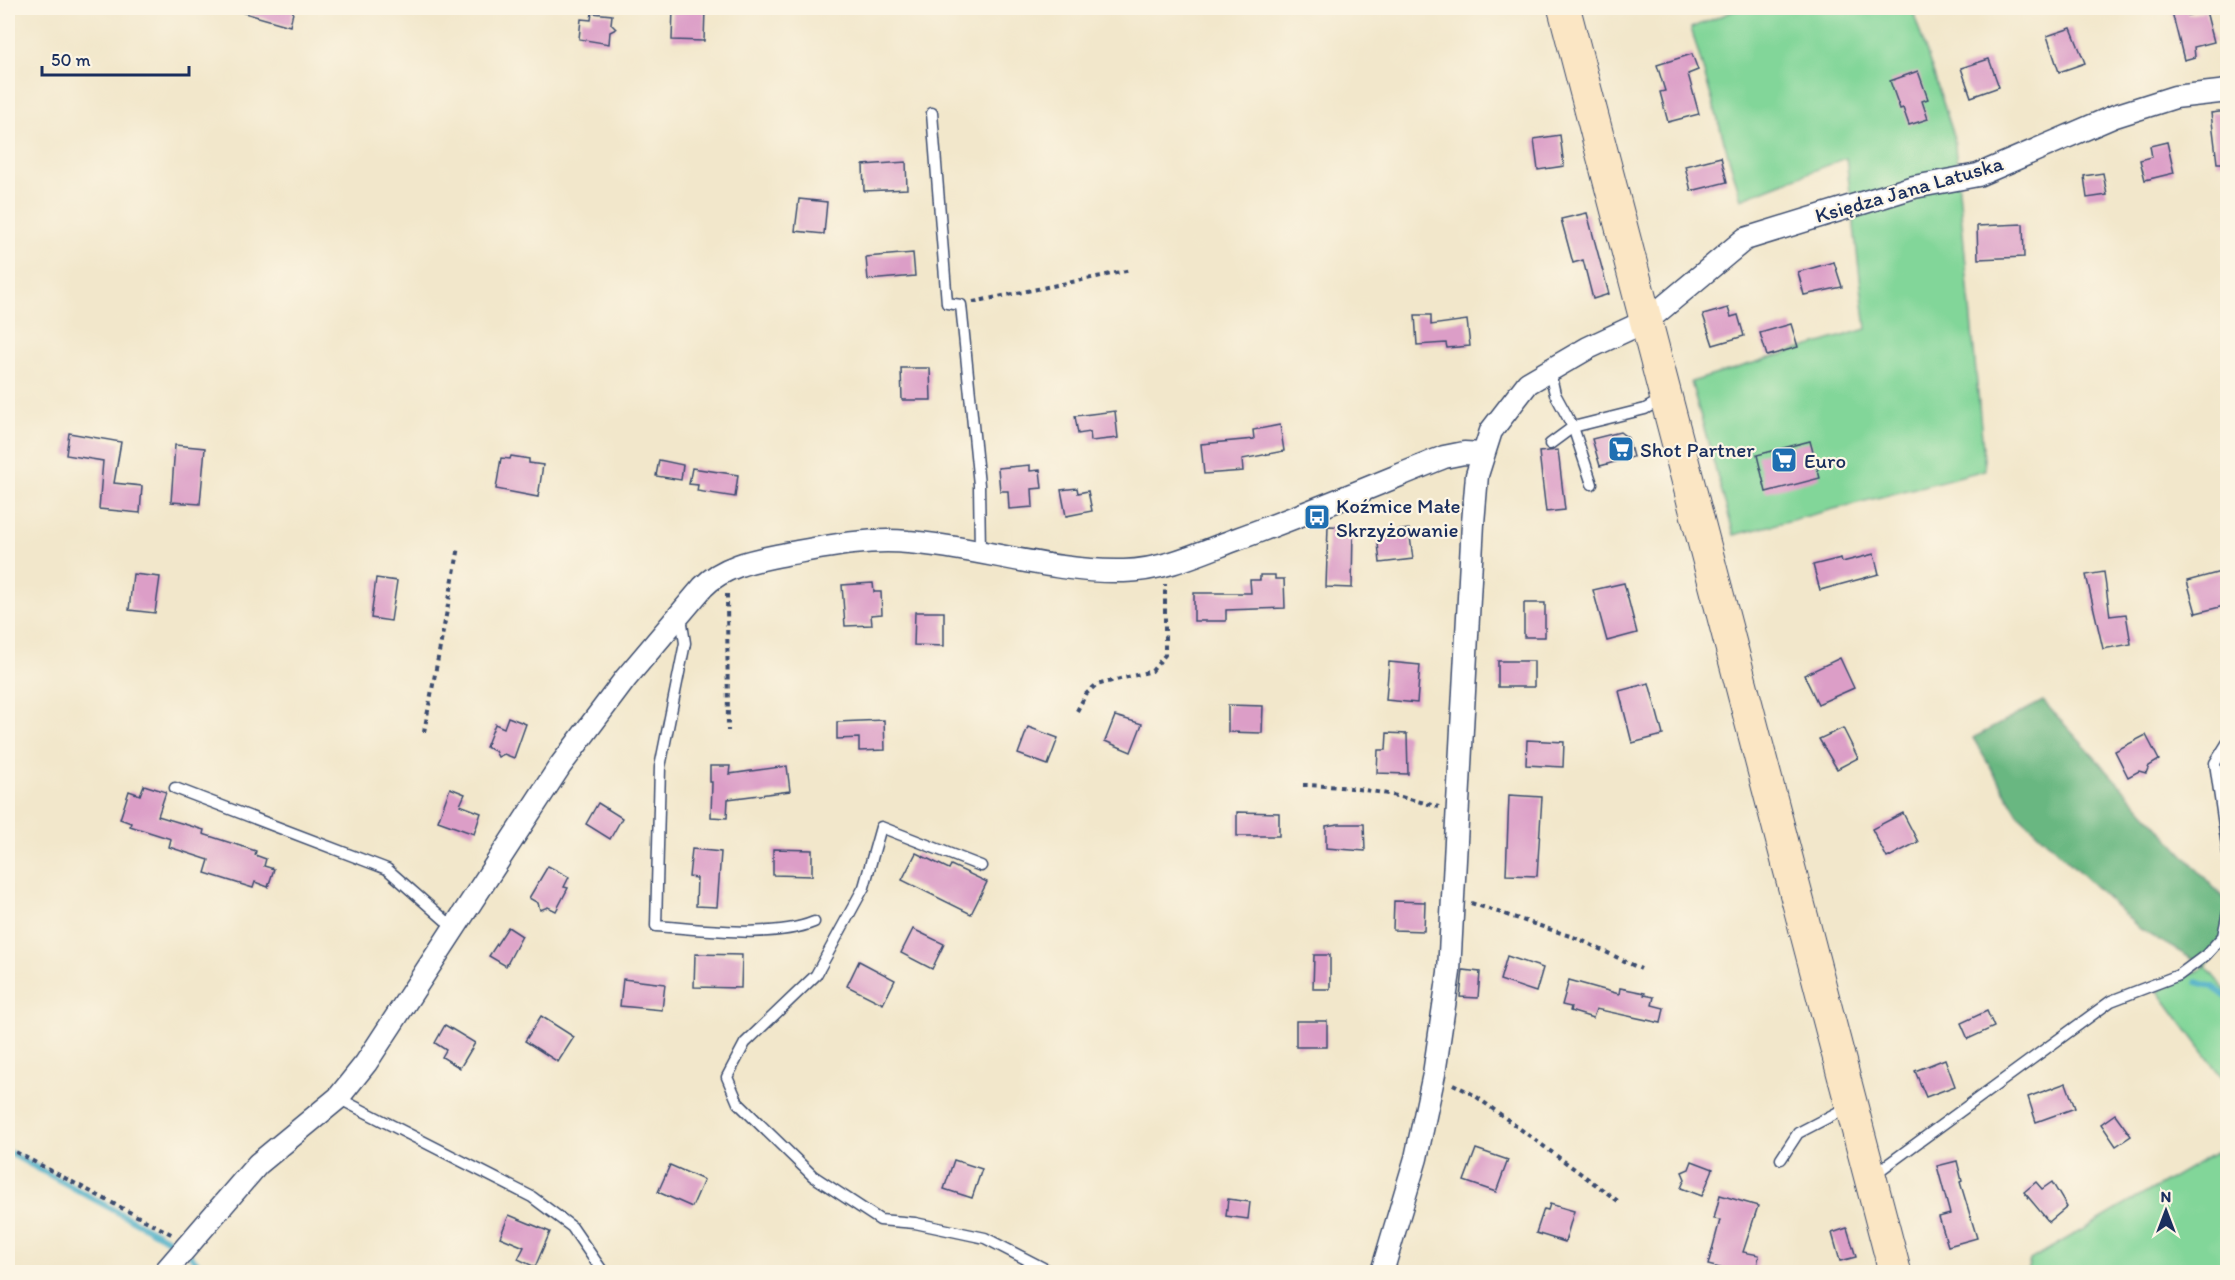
<svg xmlns="http://www.w3.org/2000/svg" width="2235" height="1280" viewBox="0 0 2235 1280" font-family="Itim,sans-serif">
<style>
.green{fill:#82d699;stroke:#4e827c;stroke-width:1.5}
.forest{fill:#69b781;stroke:#427370;stroke-width:1.5}
.lines{fill:none;stroke-linecap:round;stroke-linejoin:round}
.stream{stroke:#48aec7;stroke-width:6}
.building{fill:#dc9ec7}
.lane-casing{stroke:#3b4b6e;stroke-width:13}
.street-casing{stroke:#3b4b6e;stroke-width:25}
.secondary-casing{stroke:#3b4b6e;stroke-width:34}
.path{stroke:#3b4b6e;stroke-width:4;stroke-dasharray:4.5 4.5;stroke-linecap:butt}
.lane{stroke:#fff;stroke-width:10}
.street{stroke:#fff;stroke-width:22}
.secondary{stroke:#fbe6c4;stroke-width:32}
.labels{text-anchor:middle;dominant-baseline:central;stroke-width:4.5;stroke-linejoin:round;paint-order:stroke}
.street-label{font-size:21px;fill:#1b2f5e;stroke:#fcf5e5}
.poi-label{font-size:21px;fill:#1b2f5e;stroke:#fcf5e5;text-anchor:start}
</style>
<rect width="100%" height="100%" fill="#fcf5e5"/>
<filter id="ink" filterUnits="userSpaceOnUse"><feTurbulence type="fractalNoise" baseFrequency=".0167" numOctaves="2"/><feDisplacementMap in="SourceGraphic" scale="12" xChannelSelector="R" yChannelSelector="G"/><feConvolveMatrix kernelMatrix="1 2 1 2 8 2 1 2 1" color-interpolation-filters="sRGB"/></filter>
<filter id="wash" filterUnits="userSpaceOnUse"><feTurbulence type="fractalNoise" baseFrequency=".008" numOctaves="4" result="noise"/><feDisplacementMap in="SourceGraphic" scale="24" xChannelSelector="R" yChannelSelector="G"/><feGaussianBlur stdDeviation="1.35" result="paint"/><feColorMatrix in="noise" values="0 0 0 0 0 0 0 0 0 0 0 0 0 0 0 0 0 1.4 0 .05"/><feComposite in="paint" operator="in"/></filter>
<g filter="url(#wash)">
<rect width="100%" height="100%" fill="#f2e7cb"/>
<g class="green">
<path d="M 1741,8 L 1912,8 L 1954,136 L 1985,470 L 1734,535 L 1691,382 L 1866,329 L 1846,158 L 1741,199 L 1691,28 Z"/>
<path d="M 2206,967 L 2227,992 L 2227,1084 L 2158,991 Z"/>
<path d="M 2227,1146 L 2227,1272 L 2027,1272 L 2030,1260 Z"/>
</g>
<path class="forest" d="M 2043,701 L 2227,902 L 2227,931 L 2206,967 L 2140,929 L 2018,814 L 1973,738 Z"/>
<g class="lines">
<g class="stream">
<path d="M 2197,982 L 2213,987 L 2228,998"/>
<path d="M 8,1152 L 176,1244"/>
<path d="M 191,1256 L 205,1272"/>
</g>
</g>
<g id="blocks">
<g class="building">
<path d="M 242,8 L 294,8 L 290,26 L 241,12 Z"/>
<path d="M 673,8 L 705,8 L 704,41 L 672,40 Z"/>
<path d="M 2171,8 L 2187,8 L 2188,15 L 2206,11 L 2214,42 L 2194,47 L 2195,57 L 2184,60 Z"/>
<path d="M 592,13 L 612,15 L 611,24 L 616,29 L 610,32 L 609,44 L 579,39 L 581,19 L 591,20 Z"/>
<path d="M 2071,28 L 2085,63 L 2059,72 L 2047,36 Z"/>
<path d="M 1692,54 L 1698,70 L 1688,74 L 1699,114 L 1668,122 L 1660,92 L 1665,91 L 1657,65 Z"/>
<path d="M 1989,59 L 1999,87 L 1971,97 L 1961,68 Z"/>
<path d="M 1918,71 L 1928,99 L 1922,101 L 1928,119 L 1909,125 L 1903,108 L 1900,109 L 1890,81 Z"/>
<path d="M 2228,111 L 2228,163 L 2217,163 L 2211,113 Z"/>
<path d="M 1560,135 L 1564,166 L 1538,170 L 1534,139 Z"/>
<path d="M 2167,142 L 2174,173 L 2145,180 L 2140,160 L 2152,157 L 2150,146 Z"/>
<path d="M 1721,157 L 1727,182 L 1691,191 L 1685,166 Z"/>
<path d="M 906,162 L 907,189 L 864,191 L 863,165 Z"/>
<path d="M 2103,173 L 2107,195 L 2087,198 L 2084,176 Z"/>
<path d="M 799,199 L 827,202 L 824,234 L 795,231 Z"/>
<path d="M 1587,213 L 1609,294 L 1593,299 L 1583,260 L 1573,263 L 1561,219 Z"/>
<path d="M 2023,224 L 2024,257 L 1978,259 L 1977,226 Z"/>
<path d="M 913,253 L 915,276 L 868,280 L 866,257 Z"/>
<path d="M 1834,262 L 1842,287 L 1804,295 L 1798,272 Z"/>
<path d="M 1728,308 L 1731,317 L 1738,315 L 1744,336 L 1713,345 L 1703,315 Z"/>
<path d="M 1415,315 L 1431,315 L 1431,325 L 1467,320 L 1470,346 L 1447,348 L 1446,343 L 1417,345 Z"/>
<path d="M 1791,324 L 1798,347 L 1767,356 L 1760,333 Z"/>
<path d="M 901,368 L 930,368 L 931,400 L 902,400 Z"/>
<path d="M 1115,411 L 1118,438 L 1091,441 L 1090,432 L 1078,434 L 1075,416 Z"/>
<path d="M 1280,425 L 1284,451 L 1242,459 L 1243,471 L 1204,474 L 1201,444 L 1254,439 L 1253,430 Z"/>
<path d="M 1620,432 L 1628,438 L 1633,457 L 1600,466 L 1592,439 Z"/>
<path d="M 69,433 L 121,442 L 114,483 L 142,486 L 140,513 L 99,509 L 103,461 L 66,455 Z"/>
<path d="M 1810,441 L 1820,478 L 1766,492 L 1757,455 Z"/>
<path d="M 175,445 L 205,448 L 200,504 L 171,502 Z"/>
<path d="M 1558,450 L 1565,510 L 1546,512 L 1539,452 Z"/>
<path d="M 511,456 L 529,459 L 529,463 L 543,465 L 538,497 L 496,489 L 501,458 L 510,459 Z"/>
<path d="M 659,460 L 683,465 L 681,480 L 656,476 Z"/>
<path d="M 1030,465 L 1030,471 L 1040,470 L 1042,488 L 1032,489 L 1033,507 L 1009,509 L 1008,491 L 1000,491 L 998,468 Z"/>
<path d="M 692,468 L 738,475 L 735,497 L 697,491 L 698,485 L 689,484 Z"/>
<path d="M 1077,488 L 1078,493 L 1088,491 L 1092,511 L 1066,516 L 1061,490 Z"/>
<path d="M 1328,526 L 1353,527 L 1352,588 L 1326,587 Z"/>
<path d="M 1409,529 L 1413,559 L 1380,563 L 1377,533 Z"/>
<path d="M 1874,554 L 1879,574 L 1820,590 L 1813,565 L 1841,558 L 1842,562 Z"/>
<path d="M 2228,570 L 2228,605 L 2196,613 L 2187,581 Z"/>
<path d="M 2104,572 L 2110,616 L 2126,614 L 2131,644 L 2103,649 L 2086,575 Z"/>
<path d="M 133,574 L 160,577 L 155,613 L 129,610 Z"/>
<path d="M 1260,575 L 1275,575 L 1275,579 L 1284,579 L 1285,608 L 1226,610 L 1226,621 L 1194,621 L 1194,593 L 1251,593 L 1250,580 L 1260,580 Z"/>
<path d="M 376,578 L 397,581 L 391,621 L 371,618 Z"/>
<path d="M 873,583 L 874,592 L 881,592 L 882,614 L 871,615 L 872,625 L 845,626 L 842,585 Z"/>
<path d="M 1624,583 L 1637,633 L 1607,641 L 1593,590 Z"/>
<rect x="1524" y="603" width="21" height="34"/>
<path d="M 915,612 L 944,612 L 944,646 L 914,645 Z"/>
<path d="M 1840,658 L 1854,688 L 1818,704 L 1804,675 Z"/>
<rect x="1498" y="661" width="36" height="26"/>
<path d="M 1389,662 L 1420,665 L 1417,703 L 1386,700 Z"/>
<path d="M 1649,683 L 1663,735 L 1632,743 L 1619,691 Z"/>
<path d="M 1228,705 L 1263,706 L 1262,733 L 1228,732 Z"/>
<path d="M 1115,716 L 1142,724 L 1131,752 L 1105,741 Z"/>
<path d="M 508,717 L 526,724 L 514,758 L 504,754 L 498,757 L 495,751 L 486,747 L 495,724 L 504,728 Z"/>
<path d="M 884,720 L 885,750 L 859,751 L 859,738 L 837,739 L 837,722 Z"/>
<path d="M 1028,727 L 1058,738 L 1048,765 L 1018,754 Z"/>
<path d="M 1843,728 L 1858,758 L 1837,769 L 1819,739 Z"/>
<path d="M 1387,733 L 1407,734 L 1408,774 L 1377,773 L 1378,750 L 1386,750 Z"/>
<path d="M 2146,735 L 2159,760 L 2149,766 L 2146,773 L 2139,771 L 2128,777 L 2115,751 Z"/>
<path d="M 1527,740 L 1564,742 L 1563,767 L 1526,765 Z"/>
<path d="M 710,766 L 730,766 L 729,774 L 787,766 L 790,791 L 728,799 L 727,818 L 711,817 L 712,782 L 710,782 Z"/>
<path d="M 144,785 L 166,792 L 158,816 L 204,830 L 203,834 L 256,851 L 255,855 L 266,859 L 264,866 L 274,869 L 268,887 L 255,882 L 253,888 L 205,873 L 209,860 L 169,847 L 171,839 L 130,826 L 131,823 L 120,819 L 129,791 L 140,795 Z"/>
<path d="M 450,788 L 465,794 L 460,805 L 481,813 L 474,834 L 438,821 Z"/>
<path d="M 1509,795 L 1542,797 L 1537,876 L 1506,875 Z"/>
<path d="M 598,803 L 622,818 L 610,839 L 586,824 Z"/>
<path d="M 1237,812 L 1279,813 L 1279,836 L 1237,836 Z"/>
<path d="M 1903,813 L 1918,842 L 1887,858 L 1872,829 Z"/>
<path d="M 1338,824 L 1364,824 L 1365,851 L 1326,848 L 1326,826 Z"/>
<path d="M 692,849 L 721,852 L 717,907 L 696,906 L 697,878 L 689,877 Z"/>
<path d="M 773,849 L 812,850 L 812,876 L 773,875 Z"/>
<path d="M 916,853 L 949,869 L 951,865 L 987,882 L 971,914 L 902,880 Z"/>
<path d="M 548,866 L 569,877 L 564,887 L 568,888 L 556,911 L 548,907 L 540,910 L 538,903 L 529,898 Z"/>
<path d="M 1394,901 L 1425,902 L 1424,931 L 1393,930 Z"/>
<path d="M 508,927 L 522,936 L 506,966 L 489,956 Z"/>
<path d="M 913,929 L 944,944 L 932,969 L 901,953 Z"/>
<path d="M 695,954 L 742,955 L 741,988 L 694,987 Z"/>
<path d="M 1314,955 L 1330,955 L 1330,989 L 1313,989 Z"/>
<path d="M 1507,956 L 1543,968 L 1536,992 L 1500,980 Z"/>
<path d="M 859,961 L 895,980 L 883,1004 L 847,986 Z"/>
<path d="M 1463,970 L 1480,972 L 1478,998 L 1460,997 Z"/>
<path d="M 623,979 L 665,984 L 662,1010 L 620,1006 Z"/>
<path d="M 1569,980 L 1619,994 L 1620,988 L 1645,993 L 1644,995 L 1654,997 L 1652,1005 L 1664,1008 L 1661,1023 L 1596,1009 L 1593,1018 L 1570,1011 L 1571,1007 L 1562,1005 Z"/>
<path d="M 1987,1011 L 1994,1027 L 1968,1039 L 1961,1023 Z"/>
<path d="M 541,1016 L 574,1037 L 558,1062 L 525,1041 Z"/>
<rect x="1296" y="1021" width="31" height="26"/>
<path d="M 445,1025 L 475,1043 L 460,1068 L 442,1057 L 446,1050 L 435,1043 Z"/>
<path d="M 1945,1059 L 1955,1086 L 1926,1097 L 1915,1071 Z"/>
<path d="M 2066,1083 L 2075,1108 L 2036,1122 L 2028,1097 Z"/>
<path d="M 2115,1114 L 2131,1136 L 2116,1146 L 2101,1124 Z"/>
<path d="M 1476,1149 L 1508,1160 L 1496,1192 L 1464,1181 Z"/>
<path d="M 954,1160 L 982,1169 L 972,1198 L 944,1189 Z"/>
<path d="M 1692,1161 L 1713,1169 L 1702,1196 L 1681,1188 L 1685,1179 L 1682,1172 L 1689,1169 Z"/>
<path d="M 1957,1161 L 1962,1181 L 1960,1182 L 1977,1238 L 1948,1246 L 1939,1217 L 1950,1214 L 1937,1166 Z"/>
<path d="M 670,1165 L 704,1180 L 692,1207 L 658,1192 Z"/>
<path d="M 2036,1182 L 2042,1189 L 2052,1182 L 2067,1207 L 2049,1222 L 2024,1192 Z"/>
<path d="M 1720,1195 L 1758,1206 L 1743,1252 L 1759,1255 L 1756,1272 L 1735,1272 L 1708,1265 L 1720,1220 L 1714,1219 Z"/>
<path d="M 1228,1199 L 1250,1202 L 1248,1219 L 1226,1216 Z"/>
<path d="M 1550,1204 L 1574,1211 L 1565,1242 L 1536,1233 L 1544,1209 L 1548,1210 Z"/>
<path d="M 509,1215 L 550,1232 L 535,1267 L 518,1259 L 524,1247 L 500,1237 Z"/>
<path d="M 1847,1228 L 1856,1257 L 1840,1261 L 1832,1233 Z"/>
</g>
</g>
</g>
<g filter="url(#ink)">
<use href="#blocks" fill-opacity="0" stroke="#3b4b6e" stroke-width="1.5"/>
<g class="lines">
<g class="lane-casing">
<g id="lane">
<path d="M 932,113 L 947,303 L 961,305 L 979,485 L 980,552"/>
<path d="M 1549,368 L 1555,394 L 1573,427 L 1550,444"/>
<path d="M 1592,484 L 1573,427 L 1645,409 L 1662,399"/>
<path d="M 681,617 L 685,643 L 660,767 L 656,926 C 701,929 773,939 814,922"/>
<path d="M 2228,742 L 2215,763 L 2228,853"/>
<path d="M 175,788 L 387,869 L 454,928"/>
<path d="M 981,866 L 881,827 L 864,887 L 816,975 L 745,1043 L 727,1077 L 738,1103 L 813,1176 L 880,1220 L 915,1223 L 985,1238 L 1051,1272"/>
<path d="M 338,1098 L 532,1197 L 572,1227 L 603,1272"/>
<path d="M 1781,1159 L 1798,1133 L 1850,1106"/>
<path d="M 1872,1176 L 2111,1001 L 2179,975 L 2206,955 L 2223,936 L 2228,912"/>
</g>
</g>
<g class="street-casing">
<g id="street">
<path d="M 165,1272 L 258,1164 L 338,1098 L 366,1063 L 560,766 L 626,678 L 703,587 C 724,565 757,560 786,554 C 825,547 867,538 908,542 C 980,547 1051,573 1124,571 C 1164,570 1200,553 1237,539 C 1307,514 1375,485 1444,457 L 1464,453 L 1483,454"/>
<path d="M 1382,1272 L 1416,1158 L 1434,1074 L 1449,972 L 1473,523 L 1477,475 L 1491,431 L 1528,383 L 1588,348 L 1648,320 L 1745,239 L 1914,187 L 1978,175 L 2115,116 L 2175,97 L 2228,91"/>
</g>
</g>
<g class="secondary-casing">
<path id="secondary" d="M 1564,8 L 1895,1272"/>
</g>
<g class="path">
<path d="M 973,302 L 1131,270"/>
<path d="M 727,594 L 728,731"/>
<path d="M 1077,711 L 1086,694 L 1096,685 L 1152,671 L 1165,655 L 1165,584"/>
<path d="M 424,732 L 459,547"/>
<path d="M 1303,785 C 1354,786 1390,793 1439,807"/>
<path d="M 1471,903 L 1579,939 L 1641,969"/>
<path d="M 1453,1084 L 1474,1095 L 1618,1201"/>
<path d="M 8,1148 L 173,1235"/>
</g>
<use href="#lane" class="lane"/>
<use href="#street" class="street"/>
<use href="#secondary" class="secondary"/>
</g>
</g>
<defs>
<g id="supermarket-square" transform="scale(1.35)"><rect x="-9" y="-9" width="18" height="18" rx="4" fill="#1f6fb2" stroke="#fcf5e5"/><path d="M-6-5.5h2.5l.6 2H6L4.5 2H-2.5L-4.4-4H-6ZM-1.5 3.2a1.3 1.3 0 1 0 .1 0ZM3 3.2a1.3 1.3 0 1 0 .1 0Z" fill="#fff"/></g>
<g id="bus-square" transform="scale(1.35)"><rect x="-9" y="-9" width="18" height="18" rx="4" fill="#1f6fb2" stroke="#fcf5e5"/><path d="M-5-6H5V4H4V6H2V4H-2V6H-4V4H-5ZM-3.5-4V0h7V-4ZM-3.5 1.2v1.5H-2V1.2ZM2 1.2v1.5H3.5V1.2Z" fill="#fff"/></g>
</defs>
<g fill-rule="evenodd">
<use href="#supermarket-square" x="1621" y="449"/>
<use href="#supermarket-square" x="1784" y="460"/>
<use href="#bus-square" x="1317" y="517"/>
</g>
<g class="labels">
<g class="street-label">
<text transform="translate(1909 189) rotate(-16)">Księdza Jana Latuska</text>
</g>
<g class="poi-label">
<text x="1640" y="449">Shot Partner</text>
<text x="1804" y="460">Euro</text>
<text x="1336" y="505">Koźmice Małe<tspan x="1336" dy="24">Skrzyżowanie</tspan></text>
</g>
</g>
<rect width="2235" height="1280" fill="none" stroke="#fcf5e5" stroke-width="30"/>
<g transform="translate(2166 1211)" stroke="#fcf5e5" stroke-width="4.5" paint-order="stroke">
<path d="M0-4.5L10 22L0 15L-10 22Z" fill="#1b2f5e"/>
<text y="-9" font-size="16" font-weight="bold" text-anchor="middle" fill="#1b2f5e">N</text>
</g>
<path d="M42 66v9h147v-9" fill="none" stroke="#1b2f5e" stroke-width="3"/>
<text x="51" y="66" font-size="18" fill="#1b2f5e" stroke="#fcf5e5" stroke-width="4.5" paint-order="stroke">50 m</text>
</svg>
